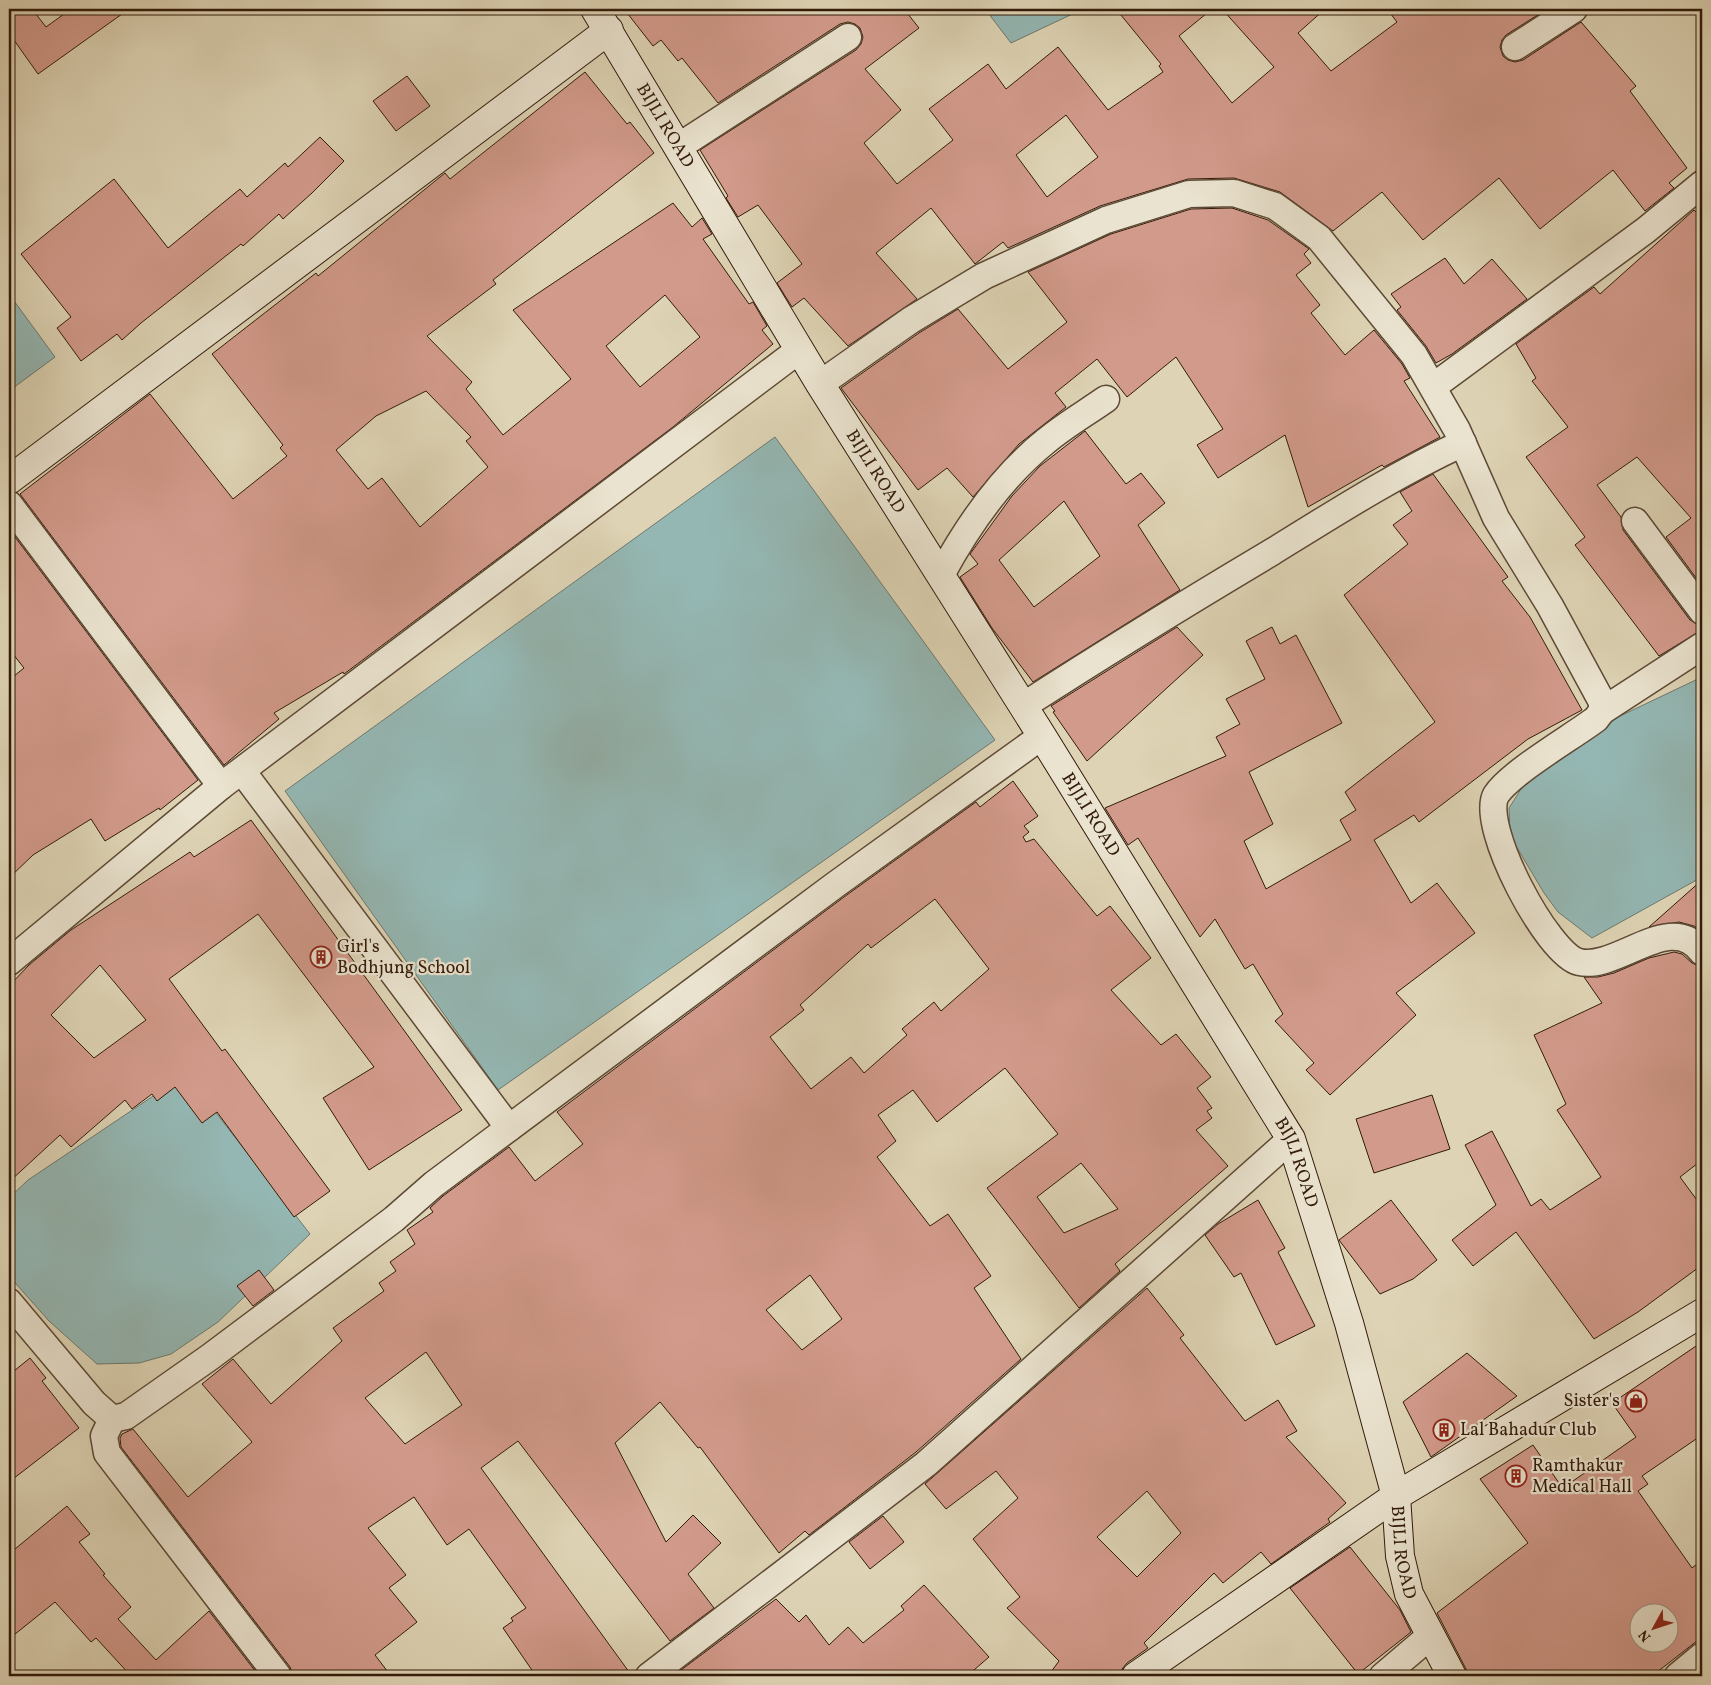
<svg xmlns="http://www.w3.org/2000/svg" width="1711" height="1685" viewBox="0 0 1711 1685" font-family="Vollkorn,serif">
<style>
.water{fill:#94b7b3;stroke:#6d796f}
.building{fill:#d29a8b;stroke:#321b0a;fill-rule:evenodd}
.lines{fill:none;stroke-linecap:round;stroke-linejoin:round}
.street-casing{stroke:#5d4935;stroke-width:29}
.secondary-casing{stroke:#321b0a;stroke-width:30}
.street{stroke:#eae3cf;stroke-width:26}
.secondary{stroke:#eae3cf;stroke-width:28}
.labels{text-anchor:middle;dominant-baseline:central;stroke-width:4.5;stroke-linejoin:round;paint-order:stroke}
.street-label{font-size:18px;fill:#321b0a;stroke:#eae3cf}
.poi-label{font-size:18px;fill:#321b0a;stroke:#eae3cf;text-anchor:start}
</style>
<rect width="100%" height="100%" fill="#ded4b5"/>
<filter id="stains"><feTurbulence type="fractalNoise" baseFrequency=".004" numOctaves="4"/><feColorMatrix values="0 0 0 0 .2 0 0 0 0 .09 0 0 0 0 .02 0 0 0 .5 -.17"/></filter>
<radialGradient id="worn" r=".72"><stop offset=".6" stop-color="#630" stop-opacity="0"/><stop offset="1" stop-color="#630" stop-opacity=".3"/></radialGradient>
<g class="water">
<path d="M 985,9 L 1083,9 L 1011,43 Z"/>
<path d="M 9,294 L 55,357 L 9,391 Z"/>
<path d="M 775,437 L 995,740 L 498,1090 L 285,791 Z"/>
<path d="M 1702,677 L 1702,877 L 1592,938 L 1558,912 L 1544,893 L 1510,836 L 1509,808 L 1530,775 L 1618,717 Z"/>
<path d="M 186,1074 L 310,1234 L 218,1322 L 171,1354 L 139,1363 L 97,1364 L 49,1321 L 9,1276 L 9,1198 L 28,1180 Z"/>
</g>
<g class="building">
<path d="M 9,9 L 32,9 L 46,27 L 71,9 L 129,9 L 38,74 L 9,33 Z"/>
<path d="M 624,9 L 904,9 L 919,28 L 865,69 L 901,110 L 864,143 L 897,184 L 953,140 L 929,109 L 988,64 L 1006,89 L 1058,47 L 1108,110 L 1163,72 L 1159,66 L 1161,64 L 1116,9 L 1212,9 L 1179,36 L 1232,103 L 1274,67 L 1222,9 L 1325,9 L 1298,33 L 1331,71 L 1397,22 L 1387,9 L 1547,9 L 1506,35 L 1502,40 L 1500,47 L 1503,56 L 1508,60 L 1515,62 L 1523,60 L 1581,22 L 1636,86 L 1630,91 L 1687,168 L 1669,183 L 1674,188 L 1645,211 L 1613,170 L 1540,229 L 1499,178 L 1423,240 L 1382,192 L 1333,231 L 1280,192 L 1234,178 L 1188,179 L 1100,206 L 1008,248 L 1003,242 L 975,264 L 931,208 L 876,253 L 917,299 L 848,346 L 804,298 L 792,307 L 777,283 L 802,264 L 758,205 L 738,217 L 726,198 L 728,196 L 700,150 L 856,50 L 861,44 L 863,37 L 860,28 L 855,24 L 848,22 L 840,24 L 718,103 L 682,58 L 678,61 L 661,40 L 653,46 ZM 1066,115 L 1098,157 L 1047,197 L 1016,155 Z"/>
<path d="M 585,72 L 627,124 L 630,122 L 654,153 L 493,280 L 496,284 L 427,336 L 472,382 L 466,389 L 503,435 L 571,379 L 513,310 L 673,203 L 692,227 L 702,218 L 712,234 L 703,239 L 749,304 L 753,302 L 767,326 L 762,330 L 773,344 L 673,427 L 344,674 L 343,672 L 274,713 L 279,719 L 224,765 L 20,494 L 150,394 L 233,499 L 287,456 L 280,448 L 283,445 L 212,354 L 316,273 L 318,276 L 445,173 L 450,179 ZM 665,295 L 700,337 L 640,387 L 606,346 ZM 426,391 L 471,437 L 466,441 L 488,467 L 420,527 L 382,478 L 368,489 L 336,450 L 376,416 Z"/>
<path d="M 407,76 L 430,106 L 396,131 L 373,101 Z"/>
<path d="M 320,137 L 344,161 L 312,193 L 283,219 L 279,214 L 243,246 L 241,244 L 141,323 L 122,340 L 117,334 L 81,361 L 57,328 L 71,317 L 21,254 L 114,179 L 168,248 L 240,189 L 247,197 L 285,163 L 288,167 Z"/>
<path d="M 1232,208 L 1268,220 L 1309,249 L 1304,254 L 1311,263 L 1296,275 L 1320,305 L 1311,313 L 1345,355 L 1374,330 L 1402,364 L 1410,378 L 1404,381 L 1440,437 L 1384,467 L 1382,465 L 1308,507 L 1285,435 L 1218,478 L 1197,445 L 1223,429 L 1176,357 L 1127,397 L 1097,359 L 1055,393 L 1066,407 L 1019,444 L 973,497 L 947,468 L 918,490 L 841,388 L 919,333 L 958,309 L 1008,369 L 1067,322 L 1028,272 L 1111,234 L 1191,209 Z"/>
<path d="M 1694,210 L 1702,218 L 1702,586 L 1666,537 L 1691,518 L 1637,457 L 1597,485 L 1621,517 L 1623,530 L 1690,620 L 1702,626 L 1700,631 L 1659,656 L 1575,545 L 1585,537 L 1526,457 L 1568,427 L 1532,381 L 1536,378 L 1516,344 L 1594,287 L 1600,294 Z"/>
<path d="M 1445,258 L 1464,284 L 1492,259 L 1527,299 L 1452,354 L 1436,363 L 1426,346 L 1397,310 L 1401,307 L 1391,294 Z"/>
<path d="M 1085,431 L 1126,484 L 1141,473 L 1165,503 L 1138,525 L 1180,590 L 1033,682 L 992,628 L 960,577 L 978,564 L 970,554 L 1012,496 L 1040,466 ZM 1064,501 L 1100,556 L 1034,607 L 999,560 Z"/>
<path d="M 1433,474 L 1508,577 L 1502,581 L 1530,617 L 1582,710 L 1528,739 L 1419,822 L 1414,815 L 1374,840 L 1411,903 L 1437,883 L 1475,933 L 1396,993 L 1416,1015 L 1330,1095 L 1306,1070 L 1314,1063 L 1275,1021 L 1283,1014 L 1253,964 L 1245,969 L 1215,919 L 1200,937 L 1138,838 L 1128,845 L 1105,808 L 1226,756 L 1216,737 L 1240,724 L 1226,699 L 1265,679 L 1246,641 L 1272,627 L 1280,644 L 1296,635 L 1342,723 L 1249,772 L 1273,824 L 1244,841 L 1266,889 L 1351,840 L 1340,820 L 1356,810 L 1345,792 L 1435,722 L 1344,595 L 1408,544 L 1393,525 L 1412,511 L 1400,492 Z"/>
<path d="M 9,529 L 198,780 L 160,810 L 159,808 L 105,841 L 91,819 L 33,855 L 9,878 L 9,680 L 24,668 L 9,649 Z"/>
<path d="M 1177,627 L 1203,655 L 1087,761 L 1053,712 L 1055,711 L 1051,706 Z"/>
<path d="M 1013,781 L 1038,816 L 1024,826 L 1029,832 L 1023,837 L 1026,842 L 1034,839 L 1097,916 L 1110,906 L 1151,958 L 1111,990 L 1161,1045 L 1176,1034 L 1211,1077 L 1197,1088 L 1212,1108 L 1207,1111 L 1212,1118 L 1196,1130 L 1228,1166 L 1115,1264 L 1120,1271 L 1079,1308 L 987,1188 L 1058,1134 L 1005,1068 L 937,1122 L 913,1090 L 878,1115 L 896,1141 L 877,1157 L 930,1226 L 948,1214 L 991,1276 L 974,1288 L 1021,1359 L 916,1452 L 809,1535 L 805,1531 L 779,1553 L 700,1447 L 698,1448 L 660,1402 L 615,1443 L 666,1542 L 693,1515 L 721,1543 L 688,1574 L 714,1608 L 670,1641 L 518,1441 L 481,1468 L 632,1676 L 536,1676 L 503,1628 L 513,1621 L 511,1618 L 526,1608 L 469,1529 L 447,1545 L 414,1497 L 368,1528 L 406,1575 L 389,1588 L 417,1622 L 375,1655 L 391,1676 L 293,1676 L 290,1667 L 121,1447 L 120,1438 L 122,1434 L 133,1429 L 188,1497 L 252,1442 L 202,1384 L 233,1359 L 271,1404 L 342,1341 L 333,1328 L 384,1291 L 379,1283 L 396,1271 L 390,1262 L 415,1244 L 407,1230 L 433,1212 L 430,1208 L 443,1196 L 509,1147 L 535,1181 L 583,1144 L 557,1112 L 844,897 L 976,802 L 980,807 ZM 935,899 L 989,969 L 941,1011 L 934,1002 L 902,1029 L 907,1035 L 864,1073 L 851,1057 L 811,1089 L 770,1037 L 804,1010 L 800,1005 L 868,944 L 871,948 ZM 1081,1163 L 1118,1209 L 1064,1233 L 1037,1197 ZM 810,1275 L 842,1319 L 802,1350 L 766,1310 ZM 426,1352 L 462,1405 L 405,1444 L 365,1398 Z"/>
<path d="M 251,820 L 462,1110 L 369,1170 L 323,1098 L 374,1067 L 258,914 L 169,979 L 222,1051 L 225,1049 L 330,1191 L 294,1217 L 217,1112 L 202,1123 L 175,1087 L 157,1101 L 152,1094 L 132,1109 L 125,1100 L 71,1147 L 60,1135 L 9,1182 L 9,986 L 29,965 L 71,930 L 190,852 L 194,857 ZM 100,965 L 146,1020 L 94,1058 L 51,1015 Z"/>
<path d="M 1702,880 L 1702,932 L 1694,926 L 1679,922 L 1649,927 Z"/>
<path d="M 1674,952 L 1682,954 L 1692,963 L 1702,967 L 1702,1160 L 1680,1177 L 1702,1207 L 1702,1265 L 1638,1312 L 1594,1339 L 1516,1232 L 1473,1266 L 1452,1240 L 1496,1205 L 1465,1145 L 1492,1131 L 1531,1206 L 1541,1199 L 1550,1210 L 1601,1177 L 1557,1110 L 1566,1104 L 1534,1035 L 1602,1003 L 1584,977 L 1598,977 L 1614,973 L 1649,958 Z"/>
<path d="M 1432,1095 L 1450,1149 L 1374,1173 L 1356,1119 Z"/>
<path d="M 1258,1200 L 1285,1248 L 1278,1252 L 1315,1326 L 1276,1345 L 1241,1273 L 1234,1277 L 1205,1235 L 1218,1224 Z"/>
<path d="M 1391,1200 L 1437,1260 L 1413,1279 L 1380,1294 L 1339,1240 Z"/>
<path d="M 259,1270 L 274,1290 L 253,1306 L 237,1286 Z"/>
<path d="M 1147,1288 L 1184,1335 L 1180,1338 L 1245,1421 L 1278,1400 L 1297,1431 L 1286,1437 L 1346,1503 L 1328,1519 L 1330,1522 L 1271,1564 L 1261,1552 L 1223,1583 L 1214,1573 L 1144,1643 L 1148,1648 L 1127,1663 L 1122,1669 L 1121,1676 L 1048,1676 L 1059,1661 L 1007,1608 L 1020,1597 L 973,1539 L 1018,1498 L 996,1471 L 946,1509 L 925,1484 ZM 1147,1491 L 1181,1533 L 1137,1577 L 1097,1537 Z"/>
<path d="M 1702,1342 L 1702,1435 L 1642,1476 L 1648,1484 L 1638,1491 L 1692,1568 L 1702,1560 L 1702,1637 L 1652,1676 L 1468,1676 L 1466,1669 L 1437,1613 L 1528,1543 L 1480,1479 L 1533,1445 L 1561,1486 L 1571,1479 L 1573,1481 L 1636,1437 L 1612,1403 ZM 1638,1612 L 1668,1612 L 1668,1642 L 1638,1642 Z"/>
<path d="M 1467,1353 L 1517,1396 L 1431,1457 L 1403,1402 Z"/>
<path d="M 30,1358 L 46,1378 L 42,1381 L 79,1428 L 9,1482 L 9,1375 Z"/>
<path d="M 67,1506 L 90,1534 L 79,1542 L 105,1574 L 103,1575 L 131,1607 L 118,1619 L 156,1660 L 209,1611 L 259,1676 L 131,1676 L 96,1638 L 91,1642 L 55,1602 L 9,1639 L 9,1554 Z"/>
<path d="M 883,1516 L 904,1542 L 870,1569 L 849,1542 Z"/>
<path d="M 1350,1547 L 1400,1610 L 1411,1632 L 1358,1674 L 1290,1588 Z"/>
<path d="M 924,1585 L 989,1657 L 967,1676 L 673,1676 L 776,1599 L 799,1622 L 806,1615 L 829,1645 L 848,1627 L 863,1643 L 904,1610 L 901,1606 Z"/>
</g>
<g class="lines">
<g class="street-casing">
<g id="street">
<path d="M 1515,47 L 1574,9"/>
<path d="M 678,147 L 848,37"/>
<path d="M 820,384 L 911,320 L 984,276 L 1106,220 L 1189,194 L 1234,193 L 1275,206 L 1319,238 L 1414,355 L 1457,430 L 1496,518 L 1550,606 L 1602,702 L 1602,711 L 1596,719 C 1572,737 1510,773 1496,795 C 1479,825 1547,954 1579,962 C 1618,971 1671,909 1702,952"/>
<path d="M 1434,386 L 1646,230 L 1702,184"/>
<path d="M 9,504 L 221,786"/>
<path d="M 1635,521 L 1702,611"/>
<path d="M 941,575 C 968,525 1001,477 1046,441 C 1065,425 1086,413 1106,399"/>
<path d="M 1023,706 C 1105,653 1188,602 1272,552 C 1335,513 1396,474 1463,443"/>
<path d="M 1602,711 L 1702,646"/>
<path d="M 242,771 L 509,1128"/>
<path d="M 9,962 L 221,786 L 799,350"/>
<path d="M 9,1302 L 94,1403 L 112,1419 L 126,1416 L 210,1357 L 394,1219 L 434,1184 L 835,885 L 1042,736"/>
<path d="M 112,1419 L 104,1436 L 107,1453 L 278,1676"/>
<path d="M 649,1676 L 926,1464 L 1291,1139"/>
<path d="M 1383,1676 L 1430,1636"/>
<path d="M 1678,1676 L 1702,1656"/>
</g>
</g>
<g class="secondary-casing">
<g id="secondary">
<path id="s1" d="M 595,9 L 820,384 L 1042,736 L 1291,1139 L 1349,1323 L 1396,1496 L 1400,1556 L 1409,1594 L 1452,1676"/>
<path d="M 9,480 L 609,30"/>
<path d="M 1136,1676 L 1396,1496 L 1702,1313"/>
</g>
</g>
<use href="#street" class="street"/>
<use href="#secondary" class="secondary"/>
</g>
<defs>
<g id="building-ring" transform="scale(1.125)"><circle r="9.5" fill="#eae3cf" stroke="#8f2418" stroke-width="1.5"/><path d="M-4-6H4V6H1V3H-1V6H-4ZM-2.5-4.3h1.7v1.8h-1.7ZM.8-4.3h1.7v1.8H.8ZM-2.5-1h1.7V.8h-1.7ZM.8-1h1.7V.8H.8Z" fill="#8f2418"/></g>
<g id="shop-ring" transform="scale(1.125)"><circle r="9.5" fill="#eae3cf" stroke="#8f2418" stroke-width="1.5"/><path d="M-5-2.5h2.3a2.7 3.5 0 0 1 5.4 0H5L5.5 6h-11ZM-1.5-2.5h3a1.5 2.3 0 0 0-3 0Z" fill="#8f2418"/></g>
</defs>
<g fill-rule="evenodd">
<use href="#building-ring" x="321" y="957"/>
<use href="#shop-ring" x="1636" y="1401"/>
<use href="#building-ring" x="1444" y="1430"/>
<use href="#building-ring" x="1516" y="1476"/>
</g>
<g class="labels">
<g class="street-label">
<text stroke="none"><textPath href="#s1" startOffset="136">BIJLI ROAD</textPath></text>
<text stroke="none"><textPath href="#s1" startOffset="541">BIJLI ROAD</textPath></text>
<text stroke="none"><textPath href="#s1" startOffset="946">BIJLI ROAD</textPath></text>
<text stroke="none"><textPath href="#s1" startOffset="1351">BIJLI ROAD</textPath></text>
<text stroke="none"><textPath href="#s1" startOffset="1756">BIJLI ROAD</textPath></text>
</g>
<g class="poi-label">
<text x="337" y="947">Girl's<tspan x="337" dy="21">Bodhjung School</tspan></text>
<text x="1620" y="1401" text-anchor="end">Sister's</text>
<text x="1460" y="1430">Lal Bahadur Club</text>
<text x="1532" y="1466">Ramthakur<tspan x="1532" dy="21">Medical Hall</tspan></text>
</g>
</g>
<rect width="1711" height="1685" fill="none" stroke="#ded4b5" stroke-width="30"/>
<rect x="10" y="10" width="1691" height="1665" fill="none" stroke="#321b0a" stroke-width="2.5"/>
<rect x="15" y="15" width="1681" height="1655" fill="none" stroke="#321b0a"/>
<g transform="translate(1654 1628) rotate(230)"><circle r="24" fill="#eae3cf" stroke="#a09380"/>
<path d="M0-4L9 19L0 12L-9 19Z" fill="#8f2418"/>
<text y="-8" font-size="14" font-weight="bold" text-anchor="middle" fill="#321b0a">N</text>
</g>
<rect width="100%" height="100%" filter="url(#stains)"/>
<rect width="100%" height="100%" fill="url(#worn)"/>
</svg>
